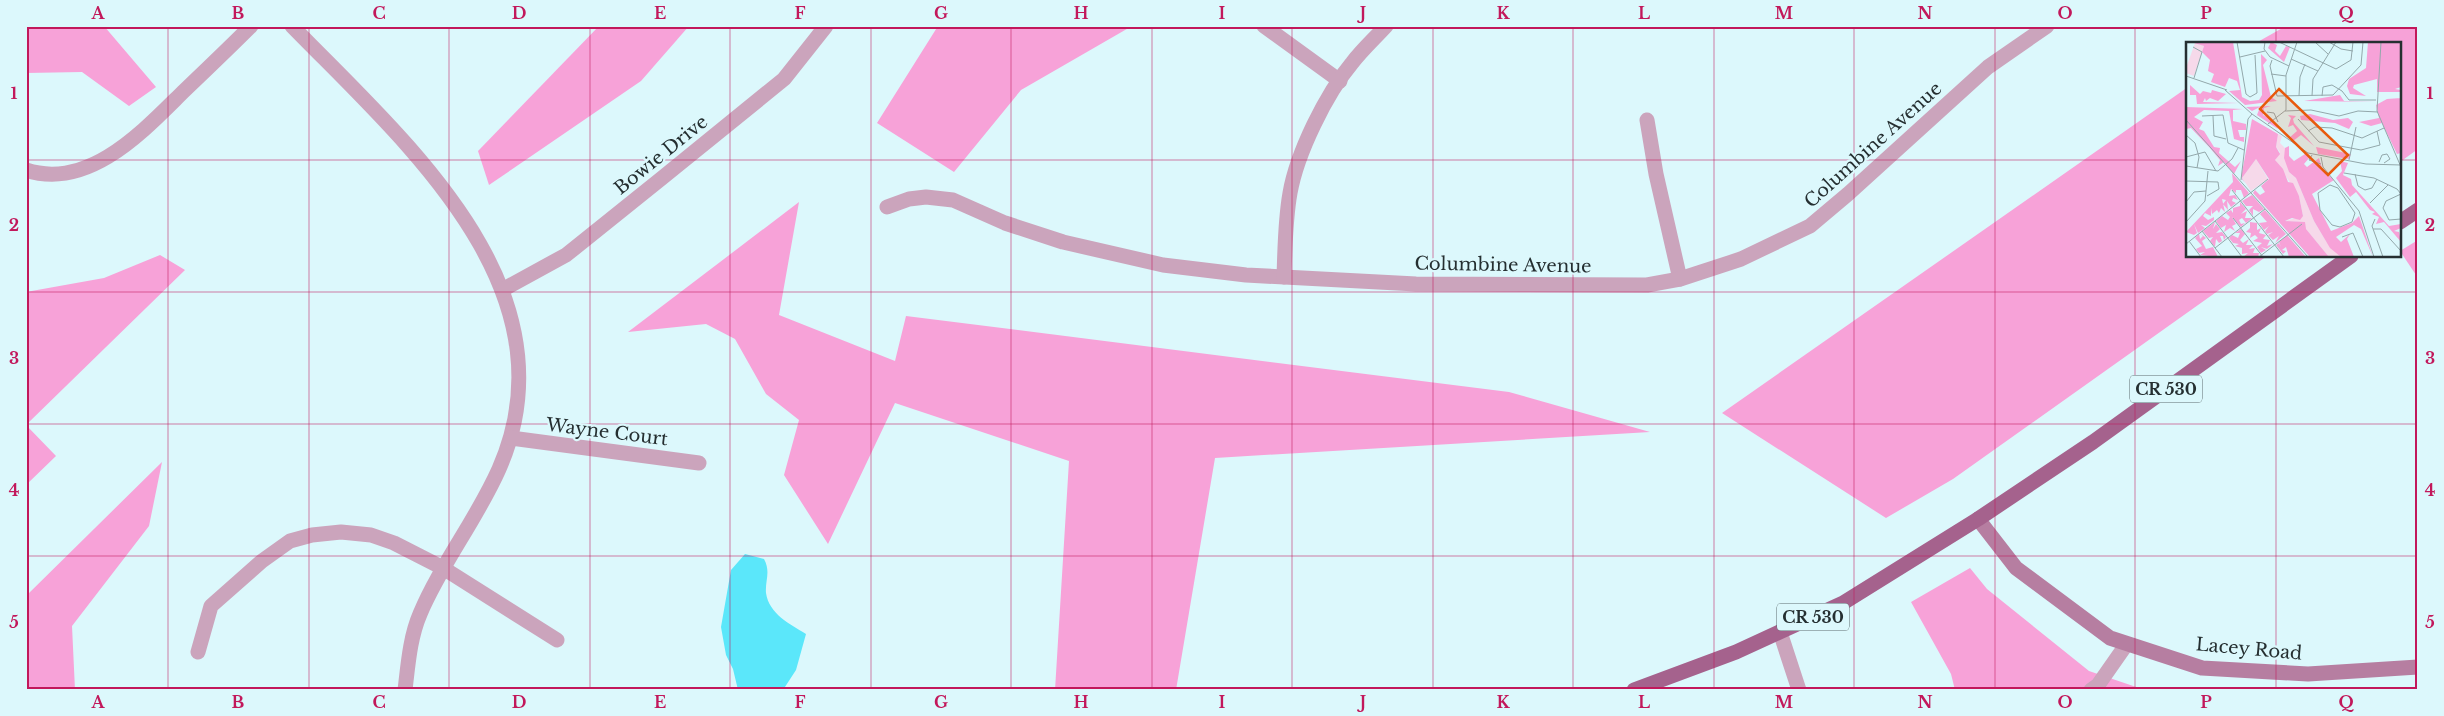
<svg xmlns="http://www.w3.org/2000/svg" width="2444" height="716" viewBox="0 0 2444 716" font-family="'Libre Baskerville',serif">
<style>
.forest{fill:#f7a2d8}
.water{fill:#5be7fa}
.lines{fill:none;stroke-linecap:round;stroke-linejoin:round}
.minor{stroke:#cba4bc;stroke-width:15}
.secondary{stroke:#b67ea1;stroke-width:15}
.primary{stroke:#a5628d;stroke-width:15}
.grid{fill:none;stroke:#c2185b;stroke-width:1;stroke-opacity:0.55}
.labels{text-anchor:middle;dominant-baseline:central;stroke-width:4.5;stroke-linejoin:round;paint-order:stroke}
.shield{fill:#dcf8fc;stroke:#5c6b6e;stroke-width:1}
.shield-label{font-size:16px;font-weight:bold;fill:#252f31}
.street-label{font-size:18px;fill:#252f31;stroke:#dcf8fc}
.inset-road{fill:none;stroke:#93a8ab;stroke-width:1}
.view{fill:#e8590c;fill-opacity:0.15;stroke:#e8590c;stroke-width:2.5}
.inset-edge{fill:none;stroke:#252f31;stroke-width:2.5}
.neatline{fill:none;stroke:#c2185b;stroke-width:2}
.grid-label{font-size:16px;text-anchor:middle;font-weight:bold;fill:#c2185b}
</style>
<rect width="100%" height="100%" fill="#dcf8fc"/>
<g class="forest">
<path d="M 26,26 L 104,26 L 156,87 L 129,106 L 82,72 L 26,73 Z"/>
<path d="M 599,26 L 689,26 L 641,81 L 489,185 L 478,151 Z"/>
<path d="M 938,26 L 1132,26 L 1021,90 L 954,172 L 877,123 Z"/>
<path d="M 2286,26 L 2418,26 L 2418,149 L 2400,162 L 2400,44 L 2254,44 Z"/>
<path d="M 2188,87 L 2188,256 L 2267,256 L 1953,479 L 1886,518 L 1722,413 Z"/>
<path d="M 799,202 L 779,315 L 895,361 L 906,316 L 1509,392 L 1650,432 L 1215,458 L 1176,690 L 1055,690 L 1069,461 L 895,403 L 828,544 L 784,475 L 799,420 L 766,394 L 735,339 L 706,324 L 628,332 Z"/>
<path d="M 2418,240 L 2418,278 L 2400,251 Z"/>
<path d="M 160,255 L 185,270 L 26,425 L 56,456 L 26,485 L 26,292 L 104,278 Z"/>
<path d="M 162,462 L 149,526 L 72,626 L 75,690 L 26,690 L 26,596 Z"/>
<path d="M 1970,568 L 1987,589 L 2089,671 L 2145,690 L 1955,690 L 1951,674 L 1911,602 Z"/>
</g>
<path class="water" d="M 745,554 L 764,559 C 771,572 765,580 766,593 C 769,614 790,624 806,634 L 796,670 L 783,690 L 738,690 L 733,669 L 726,655 L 721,627 L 731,570 Z"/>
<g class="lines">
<g class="minor">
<path d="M 292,26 C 404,141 578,289 499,469 C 477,519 441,564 420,614 C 410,637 408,665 405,690"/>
<path d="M 1264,26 L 1340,81"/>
<path d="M 1647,120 L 1656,174 L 1680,279"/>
<path d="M 26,170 C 90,191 145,129 185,90 C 207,69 229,48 251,26"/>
<path d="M 887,207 L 909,199 L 926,197 L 953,200 L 1005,223 L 1063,242 L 1163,265 L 1246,275 L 1416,284 L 1647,285 L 1680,279 L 1741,259 L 1810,226 L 1848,194 L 1988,67 L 2047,26"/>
<path d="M 1284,277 C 1285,249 1285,221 1290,193 C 1297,153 1326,94 1352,63 C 1362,50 1375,38 1386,26"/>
<path d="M 502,290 L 566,255 L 662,178 L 784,79 L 826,26"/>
<path d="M 511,438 L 699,463"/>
<path d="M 1780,632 L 1799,690"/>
<path d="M 198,652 L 211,606 L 262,561 L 290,541 L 312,535 L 341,532 L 371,535 L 394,543 L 443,568 L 557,640"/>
<path d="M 2091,690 L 2098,685 L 2126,645"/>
</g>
<path class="secondary" d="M 1978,519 L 2016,568 L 2110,638 L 2202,668 L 2308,674 L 2418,667"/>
<g class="primary">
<path d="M 2400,222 L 2418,210"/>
<path d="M 1634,690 L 1736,652 L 1843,603 L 1978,519 L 2093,442 L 2351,256"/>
</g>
</g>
<path class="grid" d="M 168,26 L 168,690M 309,26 L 309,690M 449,26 L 449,690M 590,26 L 590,690M 730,26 L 730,690M 871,26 L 871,690M 1011,26 L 1011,690M 1152,26 L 1152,690M 1292,26 L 1292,690M 1433,26 L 1433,690M 1573,26 L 1573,690M 1714,26 L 1714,690M 1854,26 L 1854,690M 1995,26 L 1995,690M 2135,26 L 2135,690M 2276,26 L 2276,44M 26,160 L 2188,160M 2400,160 L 2418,160M 2276,256 L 2276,690M 26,292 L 2418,292M 26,424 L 2418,424M 26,556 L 2418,556"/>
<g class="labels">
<g class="shield">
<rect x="2130" y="375.5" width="72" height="27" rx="4"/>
<rect x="1777" y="603.5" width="72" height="27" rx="4"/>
</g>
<g class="shield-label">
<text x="2166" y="389">CR 530</text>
<text x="1813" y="617">CR 530</text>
</g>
<g class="street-label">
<text transform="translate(1873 145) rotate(-42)">Columbine Avenue</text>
<text transform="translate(661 155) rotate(-39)">Bowie Drive</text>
<text transform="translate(1503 265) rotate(1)">Columbine Avenue</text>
<text transform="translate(607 432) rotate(7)">Wayne Court</text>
<text transform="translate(2249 649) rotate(5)">Lacey Road</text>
</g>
</g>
<g transform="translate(2186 42)">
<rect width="215" height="215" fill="#dcf8fc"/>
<path d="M 9,1 L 18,4 L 8,34 L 0,31 L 0,26 ZM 92,92 L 96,94 L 94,101 L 99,106 L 103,130 L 110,136 L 128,179 L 140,199 L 155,215 L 143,215 L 114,180 L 99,179 L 117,174 L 113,154 L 89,118 L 94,110 L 90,105 ZM 70,117 L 82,137 L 65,149 L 56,136 Z" fill="#f6d9ea"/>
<path d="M 5,0 L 47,0 L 56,55 L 64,59 L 73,58 L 76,53 L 75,12 L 81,18 L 77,23 L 85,55 L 91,59 L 59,63 L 43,49 L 54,48 L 51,39 L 43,36 L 39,45 L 25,40 L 28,32 L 22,29 L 24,18 L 16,10 L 18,4 ZM 85,0 L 91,3 L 89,9 L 94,14 L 100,4 L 104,5 L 98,20 L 82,6 ZM 182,0 L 215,0 L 215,45 L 209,47 L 215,48 L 215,111 L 211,112 L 196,81 L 185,84 L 173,80 L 193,76 L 190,63 L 201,57 L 215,56 L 215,50 L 191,50 L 191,37 L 168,43 L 167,46 L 180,54 L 164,52 L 161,44 L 163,37 L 180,26 ZM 4,43 L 14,52 L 17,49 L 25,51 L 26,48 L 40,52 L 32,59 L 24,56 L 20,59 L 19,56 L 17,60 L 53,61 L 11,62 L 10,53 L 4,53 ZM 154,53 L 158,59 L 189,60 L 118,59 ZM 85,64 L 78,66 L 77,73 L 86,77 L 92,87 L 71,73 L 74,65 L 66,69 L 60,65 ZM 0,65 L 57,67 L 47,68 L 47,79 L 60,82 L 60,88 L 52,88 L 54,95 L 58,95 L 58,100 L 48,97 L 43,69 L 18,68 L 8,75 L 17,80 L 13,87 L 18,89 L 28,105 L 34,106 L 33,111 L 49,125 L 55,119 L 48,132 L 38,120 L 32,124 L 34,118 L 24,106 L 5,86 L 0,87 ZM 124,72 L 147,78 L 162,76 L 167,80 L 163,87 L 149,81 L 115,78 L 114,74 ZM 102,73 L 110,74 L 107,77 L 108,81 L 128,104 L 115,93 L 107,99 L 103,96 L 111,89 L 107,83 L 102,85 L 105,76 ZM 66,77 L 92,92 L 90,105 L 94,112 L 89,118 L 97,127 L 102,140 L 107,141 L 113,154 L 117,174 L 114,178 L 106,176 L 99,179 L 119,180 L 120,187 L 143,215 L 124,215 L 67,151 L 69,148 L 74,153 L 79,150 L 75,144 L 83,137 L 70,117 L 56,136 L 59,141 L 55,136 ZM 103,104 L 103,114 L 108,119 L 119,112 L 124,115 L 118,122 L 121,125 L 133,116 L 136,126 L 148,138 L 126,152 L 145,189 L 166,181 L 173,174 L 187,215 L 175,187 L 168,183 L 150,195 L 155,200 L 164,192 L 161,197 L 168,215 L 155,215 L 144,206 L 128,179 L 110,136 L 103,130 L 98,116 L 99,106 ZM 130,105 L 165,112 L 163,117 L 132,112 ZM 154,119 L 162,121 L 157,133 L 165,137 L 166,143 L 203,184 L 215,182 L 215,186 L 208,189 L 213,190 L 215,200 L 198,180 L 190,182 L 193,175 L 186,172 L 189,170 L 184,168 L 170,150 L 164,155 L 150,136 L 156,129 ZM 46,131 L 63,151 L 58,156 L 55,148 L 50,148 L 50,151 L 45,147 L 43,154 L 49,153 L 52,158 L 47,156 L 46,159 L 50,161 L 45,165 L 41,159 L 42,168 L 37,162 L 40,158 L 36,157 L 39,170 L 35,166 L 33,171 L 31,168 L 26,172 L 25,166 L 25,174 L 19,171 L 17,174 L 22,178 L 28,175 L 28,178 L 20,184 L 15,183 L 19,186 L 12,191 L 8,182 L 11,191 L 8,193 L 0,190 L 47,140 ZM 66,153 L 78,167 L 73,170 L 67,167 L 67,174 L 63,168 L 67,164 L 60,164 L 56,159 ZM 54,160 L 60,167 L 55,172 L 61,169 L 59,176 L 66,176 L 60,181 L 56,176 L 53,178 L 55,182 L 59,181 L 55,185 L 46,175 L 50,182 L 46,184 L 49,189 L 44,186 L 38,190 L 40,183 L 35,186 L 30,179 L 36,174 L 42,178 L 44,175 L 40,171 L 45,168 L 47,171 L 47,166 L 54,164 ZM 79,168 L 100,192 L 89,201 L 93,194 L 87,198 L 82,193 L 87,190 L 81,192 L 79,189 L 83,184 L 78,188 L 73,181 L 81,180 L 74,172 ZM 29,180 L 27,187 L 30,182 L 34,187 L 30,191 L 36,190 L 40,195 L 38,198 L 37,194 L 34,194 L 36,199 L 33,201 L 30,197 L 29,205 L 24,199 L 27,195 L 23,196 L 17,189 ZM 64,180 L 71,181 L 71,188 L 75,186 L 73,191 L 80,193 L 77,197 L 84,198 L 81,204 L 87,202 L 81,207 L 75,205 L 80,208 L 75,211 L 71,205 L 76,201 L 67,199 L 72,196 L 69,193 L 64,196 L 65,191 L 60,190 L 64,186 ZM 55,187 L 59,192 L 54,198 L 57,201 L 63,197 L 60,203 L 67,203 L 63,207 L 69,206 L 67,211 L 73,211 L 72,215 L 57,215 L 62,211 L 56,212 L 56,206 L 49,204 L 53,202 L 47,201 L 43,196 L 46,193 L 52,196 L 54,191 L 49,191 ZM 14,191 L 20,196 L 16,199 L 20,207 L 27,205 L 32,215 L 14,213 L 19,210 L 13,211 L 10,207 L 16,204 L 9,196 L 13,192 L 14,197 L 17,194 ZM 101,193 L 120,215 L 103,215 L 100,205 L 96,208 L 100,209 L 97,212 L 90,203 L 93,201 L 95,205 L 93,200 Z" fill="#f7a2d8"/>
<path class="inset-road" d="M 51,0 L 60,52 L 64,55 L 71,51 L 69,13M 79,0 L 78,7 L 84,15 L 103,24M 93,0 L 150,27 L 165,18 L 167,0M 129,0 L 142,12M 143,0 L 155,7 L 167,9M 195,0 L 191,69 L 215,125M 7,5 L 16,10 L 8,36M 54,15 L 79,9M 105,17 L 132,29M 86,18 L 84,24 L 91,54 L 147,53 L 175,23 L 177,0M 85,32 L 100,34M 0,34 L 41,48M 39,48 L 66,72 L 122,111 L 180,122 L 215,123M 113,54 L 114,35 L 119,22M 126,54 L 127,37 L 150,0M 136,54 L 137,45 L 146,43 L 156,49 L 163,58 L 190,58M 99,69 L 125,68 L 153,74 L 172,69 L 192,70M 81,70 L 88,71 L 92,80M 16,74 L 37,73 L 42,101 L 58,108M 27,74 L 28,94 L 40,97M 112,77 L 133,100 L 175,108 L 194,103 L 191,89M 0,78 L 122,215M 82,82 L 100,68 L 100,33 L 111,0M 122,89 L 129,85 L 146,86 L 176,96 L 198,86M 0,93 L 9,101 L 13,115 L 11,126M 126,113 L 123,118 L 135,122M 0,115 L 19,110 L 30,129M 135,115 L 137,125 L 173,169 L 188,215M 163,118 L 170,85M 193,120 L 196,113 L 201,112 L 204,117 L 198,121M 0,124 L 32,129 L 46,117 L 52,106M 158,131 L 188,136 L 211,147 L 215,152M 169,132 L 172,144 L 179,148 L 186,146 L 191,137M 55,138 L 62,77 L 66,72M 0,139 L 32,140 L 33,147 L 21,154M 144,143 L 152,146 L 169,171 L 166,180 L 154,185 L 146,183 L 134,168 L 132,151 ZM 46,148 L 98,215M 215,152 L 200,159 L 197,166 L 203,178 L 215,177M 0,160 L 8,150 L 20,149M 184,161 L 202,143M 47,176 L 77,215M 189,177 L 186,184 L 197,215M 29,179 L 56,215M 0,180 L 19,159 L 22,129M 187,187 L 195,187 L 215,209M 16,189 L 36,215M 156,195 L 167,191 L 177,215M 3,199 L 15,215M 0,202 L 82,137M 29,206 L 79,167M 73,215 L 116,182"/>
<path class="view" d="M 93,47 L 162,113 L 142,133 L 74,67 Z"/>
<rect width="215" height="215" class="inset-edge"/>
</g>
<rect width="2444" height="716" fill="none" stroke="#dcf8fc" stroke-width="55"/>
<rect x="28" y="28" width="2388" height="660" class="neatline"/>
<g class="grid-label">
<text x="98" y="19">A</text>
<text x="238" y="19">B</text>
<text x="379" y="19">C</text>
<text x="519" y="19">D</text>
<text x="660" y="19">E</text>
<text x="800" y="19">F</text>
<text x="941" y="19">G</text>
<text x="1081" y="19">H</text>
<text x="1222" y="19">I</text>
<text x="1363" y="19">J</text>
<text x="1503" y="19">K</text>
<text x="1644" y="19">L</text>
<text x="1784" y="19">M</text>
<text x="1925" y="19">N</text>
<text x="2065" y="19">O</text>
<text x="2206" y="19">P</text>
<text x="2346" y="19">Q</text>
<text x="14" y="99">1</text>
<text x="2430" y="99">1</text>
<text x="14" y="231">2</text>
<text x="2430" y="231">2</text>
<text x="14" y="364">3</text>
<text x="2430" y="364">3</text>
<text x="14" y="496">4</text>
<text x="2430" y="496">4</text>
<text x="14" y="628">5</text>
<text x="2430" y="628">5</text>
<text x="98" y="708">A</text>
<text x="238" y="708">B</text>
<text x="379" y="708">C</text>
<text x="519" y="708">D</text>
<text x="660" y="708">E</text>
<text x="800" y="708">F</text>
<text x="941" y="708">G</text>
<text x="1081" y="708">H</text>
<text x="1222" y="708">I</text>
<text x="1363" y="708">J</text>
<text x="1503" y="708">K</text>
<text x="1644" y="708">L</text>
<text x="1784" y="708">M</text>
<text x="1925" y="708">N</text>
<text x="2065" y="708">O</text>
<text x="2206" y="708">P</text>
<text x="2346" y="708">Q</text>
</g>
</svg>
